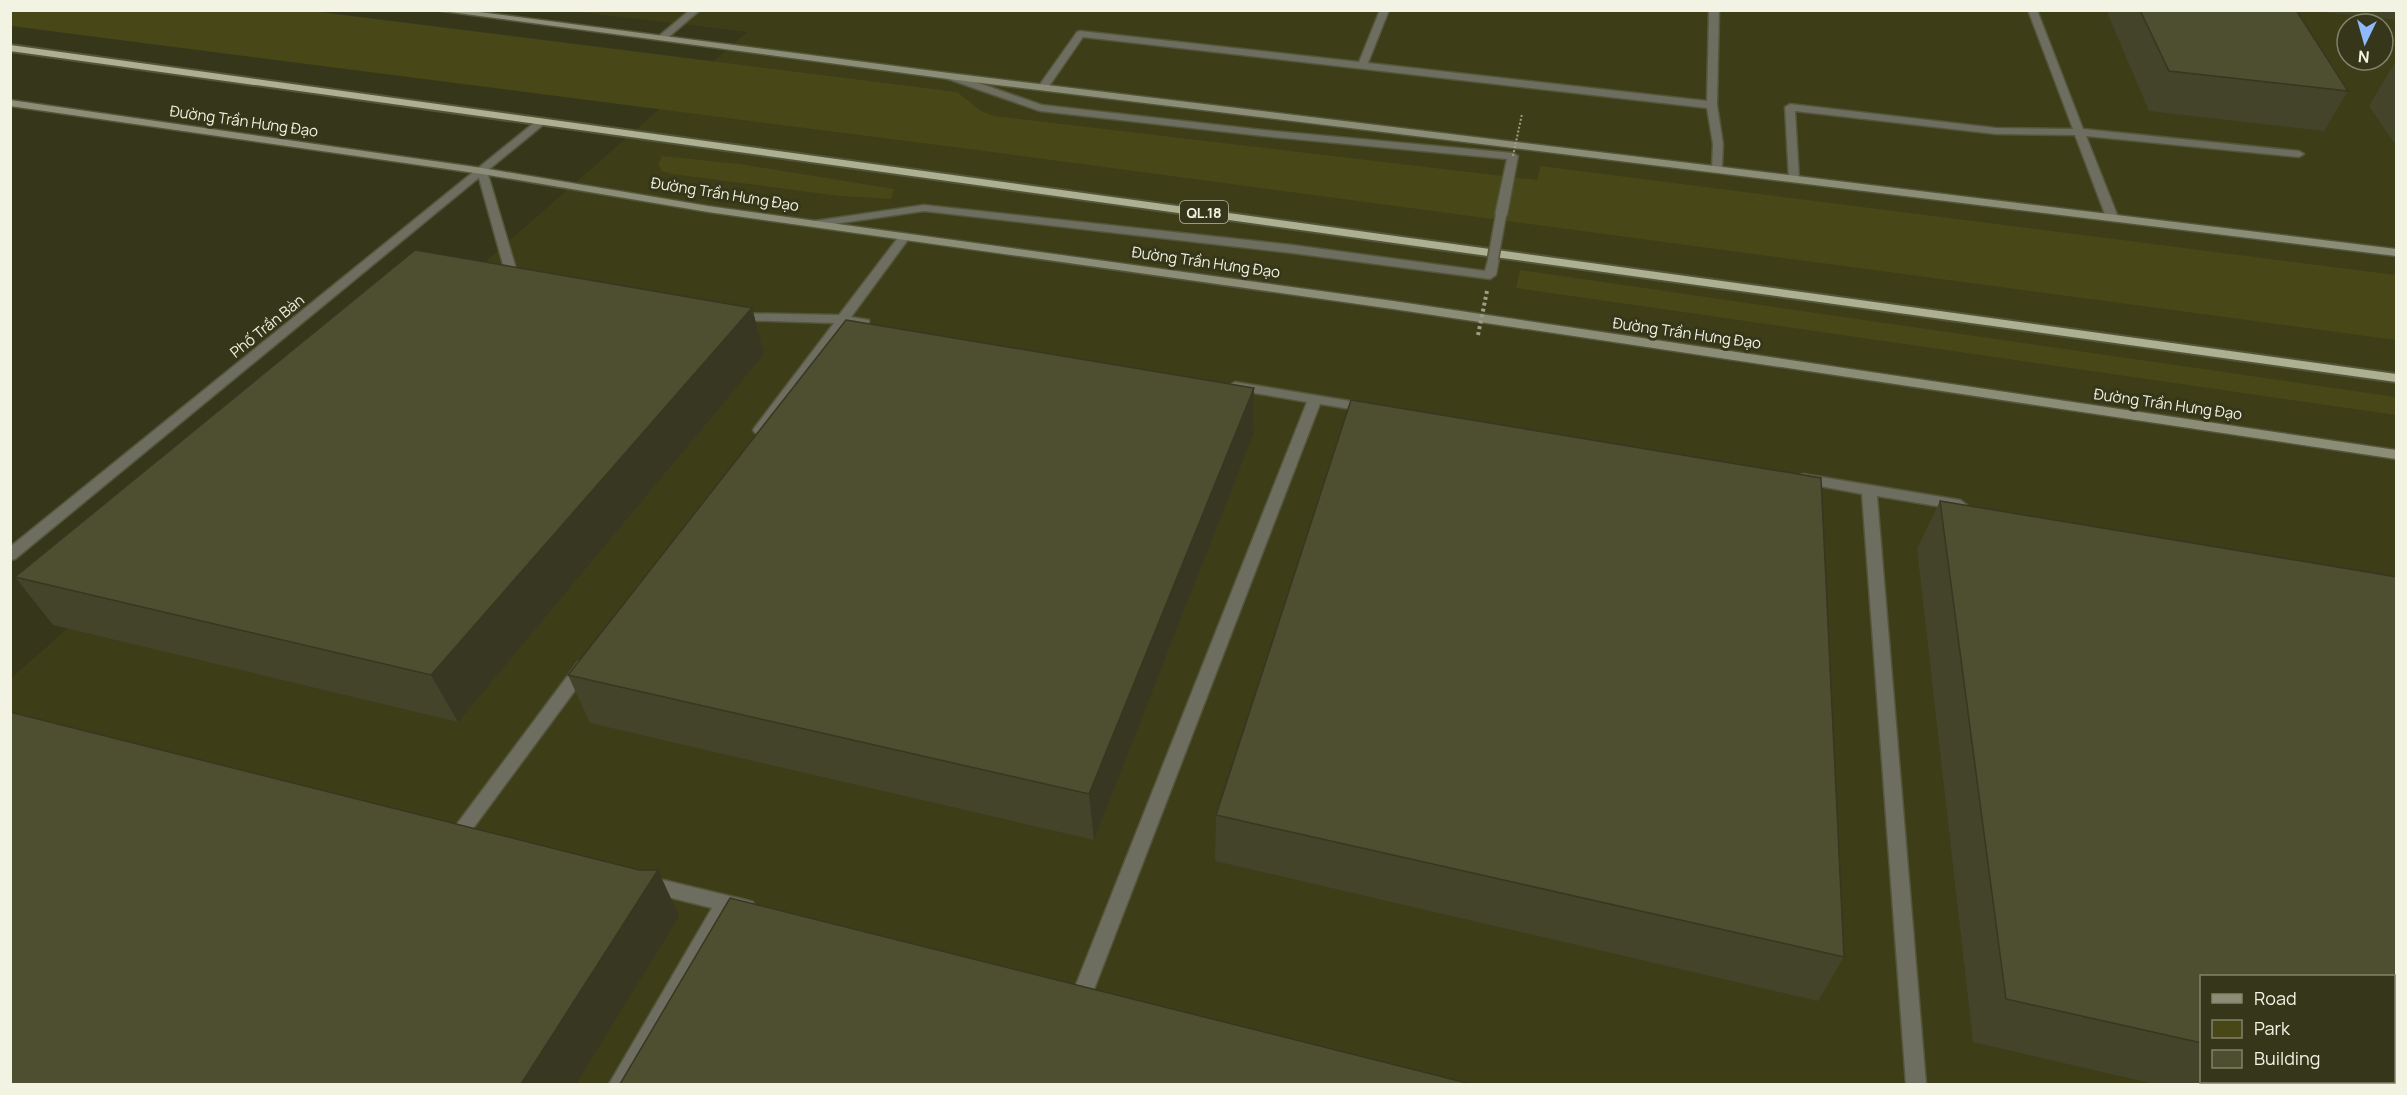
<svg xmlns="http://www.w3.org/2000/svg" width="2407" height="1095" viewBox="0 0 2407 1095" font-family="Manrope,sans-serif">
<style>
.built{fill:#3d3d18;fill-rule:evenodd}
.green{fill:#474718}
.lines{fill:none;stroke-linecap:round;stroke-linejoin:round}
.service-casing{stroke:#54553a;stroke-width:3}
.minor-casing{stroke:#54553a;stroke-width:3}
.tertiary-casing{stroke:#54553a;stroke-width:3}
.secondary-casing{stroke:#54553a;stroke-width:3}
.trunk-casing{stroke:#54553a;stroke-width:4}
.service{fill:#6d6d60;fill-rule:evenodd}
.minor{fill:#6d6d60;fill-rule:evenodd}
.tertiary{fill:#6d6d60;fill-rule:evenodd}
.secondary{fill:#8c8d77;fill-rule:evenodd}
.trunk{fill:#aeb092;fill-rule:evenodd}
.minor-bridge-casing{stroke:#54553a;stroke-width:13;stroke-linecap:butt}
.path-bridge-far1{stroke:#9d9e88;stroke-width:2;stroke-dasharray:2 2;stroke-linecap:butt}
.path-bridge{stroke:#9d9e88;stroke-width:4;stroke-dasharray:3 3;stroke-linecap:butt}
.minor-bridge{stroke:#6d6d60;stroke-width:10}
.wall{fill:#43442a;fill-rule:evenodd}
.shaded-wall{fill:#373722}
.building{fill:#4e4f31;stroke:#373722;stroke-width:1.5}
.labels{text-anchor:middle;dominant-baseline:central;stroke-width:6;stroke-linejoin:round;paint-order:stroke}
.shield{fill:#36371a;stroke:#babba6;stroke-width:1.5}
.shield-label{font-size:14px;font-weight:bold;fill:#f2f3e2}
.street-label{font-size:15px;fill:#f2f3e2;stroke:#36371a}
</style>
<rect width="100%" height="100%" fill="#36371a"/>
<path class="built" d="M 572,11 L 2396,11 L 2396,1084 L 11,1084 L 10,679 L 747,32 ZM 2347,24 L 2383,24 L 2383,60 L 2347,60 ZM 2202,976 L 2394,976 L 2394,1082 L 2202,1082 Z"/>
<g class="green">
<path d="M 11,11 L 312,11 L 957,92 L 981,111 L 994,116 L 1537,180 L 1541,166 L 2396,275 L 2396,340 L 969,149 L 11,26 Z"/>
<path d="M 662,156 L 740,164 L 894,189 L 891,199 L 839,196 L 672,174 L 662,171 L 658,165 Z"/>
<path d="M 1520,270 L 2396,397 L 2396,415 L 1516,288 Z"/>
</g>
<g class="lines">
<g class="service-casing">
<g id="service">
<path d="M 1380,10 L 1389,10 L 1368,63 L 1707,101 L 1709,10 L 1719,10 L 1717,105 L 1723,144 L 1722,168 L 1717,171 L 1712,168 L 1713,144 L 1707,108 L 1083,37 L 1047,89 L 1038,87 L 1077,32 L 1080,31 L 1359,62 Z"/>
<path d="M 2028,10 L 2037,10 L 2083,129 L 2299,151 L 2304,154 L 2299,157 L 2086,136 L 2118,217 L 2112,220 L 2106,217 L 2075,135 L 1996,134 L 1795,111 L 1799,178 L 1797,180 L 1789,180 L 1785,107 L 1790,104 L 1996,128 L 2073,129 Z"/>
<path d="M 482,168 L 487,171 L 517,272 L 528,274 L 528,280 L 512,279 L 506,275 L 477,171 Z"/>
<path d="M 904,233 L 910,237 L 851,317 L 869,320 L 869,326 L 846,323 L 765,433 L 755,433 L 753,430 L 755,427 L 834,323 L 733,320 L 729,319 L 729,313 L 839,315 L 900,235 Z"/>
<path d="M 1235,382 L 1368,404 L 1375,408 L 1368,412 L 1320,404 L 1093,992 L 1090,998 L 1083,1001 L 1076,998 L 1073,992 L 1307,402 L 1230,389 L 1228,386 Z"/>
<path d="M 1803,474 L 1960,500 L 1967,505 L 1960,510 L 1877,496 L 1926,1084 L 1906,1084 L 1862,494 L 1798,482 L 1796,479 L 1798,476 Z"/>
<path d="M 584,660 L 590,662 L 592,666 L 590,670 L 463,842 L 457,845 L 451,842 L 448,837 L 451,832 L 578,662 Z"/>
<path d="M 647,876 L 746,900 L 753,902 L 755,908 L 753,914 L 746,916 L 730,912 L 630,1084 L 609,1084 L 712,908 L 640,890 L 638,884 L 640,878 Z"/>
</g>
</g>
<g class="minor-casing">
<g id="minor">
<path d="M 945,74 L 953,74 L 1042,105 L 1263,130 L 1513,153 L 1518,156 L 1507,215 L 1501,218 L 1495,215 L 1507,159 L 1263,136 L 1040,111 L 945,78 Z"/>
<path d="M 924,205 L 1292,245 L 1485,271 L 1489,256 L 1497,256 L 1499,259 L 1496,275 L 1490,279 L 1292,253 L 924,211 L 814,227 L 808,224 L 814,221 Z"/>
</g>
</g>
<g class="tertiary-casing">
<g id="tertiary">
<path d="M 690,10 L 700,10 L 665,40 L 659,40 L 659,36 Z"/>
<path d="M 540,118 L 549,120 L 15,559 L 10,560 L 10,547 Z"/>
</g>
</g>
<g class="secondary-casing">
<g id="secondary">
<path d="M 435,10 L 464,10 L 949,73 L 2396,249 L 2396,256 L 949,79 Z"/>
<path d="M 10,100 L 482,168 L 708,206 L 1393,301 L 2396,450 L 2396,459 L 1393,309 L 708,212 L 482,174 L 10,106 Z"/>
</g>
</g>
<g class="trunk-casing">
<path id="trunk" d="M 10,45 L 2396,374 L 2396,382 L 10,51 Z"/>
</g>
<use href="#service" class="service"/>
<use href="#minor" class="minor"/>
<use href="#tertiary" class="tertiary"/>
<use href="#secondary" class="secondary"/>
<use href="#trunk" class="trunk"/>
<g class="minor-bridge-casing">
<path id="minor-bridge" d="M 1493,259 L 1501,215"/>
</g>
<path class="path-bridge-far1" d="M 1513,156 L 1522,114"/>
<path class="path-bridge" d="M 1478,335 L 1487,291"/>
<use href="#minor-bridge" class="minor-bridge"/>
</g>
<g class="wall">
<path d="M 2106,10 L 2296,10 L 2348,91 L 2324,131 L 2149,111 Z"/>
<path d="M 2302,10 L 2397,10 L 2397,20 Z"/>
<path d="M 2394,64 L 2397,65 L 2397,147 L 2369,106 Z"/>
<path d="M 752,308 L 764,354 L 458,722 L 53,625 L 15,577 Z"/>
<path d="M 1254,388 L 1253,435 L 1094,840 L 590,723 L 568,675 Z"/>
<path d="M 1940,501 L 2397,1084 L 2154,1084 L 1973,1042 L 1917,549 ZM 2202,976 L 2394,1082 L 2202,1082 Z"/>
<path d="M 1216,815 L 1844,957 L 1818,1001 L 1215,861 Z"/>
</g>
<g class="shaded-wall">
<path d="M 752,308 L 764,354 L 458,722 L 431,675 Z"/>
<path d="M 1254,388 L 1253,435 L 1094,840 L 1089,794 Z"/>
<path d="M 658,870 L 679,916 L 576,1084 L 521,1084 Z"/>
</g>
<g class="building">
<path d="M 2140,10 L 2296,10 L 2348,91 L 2169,71 Z"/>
<path d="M 415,250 L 752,308 L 431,675 L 15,577 Z"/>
<path d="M 846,320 L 1254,388 L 1089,794 L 568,675 Z"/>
<path d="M 1351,400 L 1821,478 L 1844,957 L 1216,815 Z"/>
<path d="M 1940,501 L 2397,577 L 2397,1084 L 2385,1084 L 2372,1082 L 2394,1082 L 2394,976 L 2202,976 L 2202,1043 L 2006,999 Z"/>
<path d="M 10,712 L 639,870 L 658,870 L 521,1084 L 10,1084 Z"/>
<path d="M 730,898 L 1471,1084 L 620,1084 Z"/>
</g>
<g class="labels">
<rect class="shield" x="1180" y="201" width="48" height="22" rx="4.5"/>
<g class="shield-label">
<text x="1204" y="212">QL.18</text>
</g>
<g class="street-label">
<text transform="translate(244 121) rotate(8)">Đường Trần Hưng Đạo</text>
<text transform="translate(725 194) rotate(9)">Đường Trần Hưng Đạo</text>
<text transform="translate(1206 262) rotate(8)">Đường Trần Hưng Đạo</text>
<text transform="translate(267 326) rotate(-39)">Phố Trần Bàn</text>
<text transform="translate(1687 333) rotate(8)">Đường Trần Hưng Đạo</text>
<text transform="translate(2168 404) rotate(8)">Đường Trần Hưng Đạo</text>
</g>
</g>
<rect width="2407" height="1095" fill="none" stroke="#f2f3e2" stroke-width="24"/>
<rect x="2200" y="975" width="195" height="108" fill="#36371a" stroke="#81826a" stroke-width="1.5"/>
<rect x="2212" y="994" width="30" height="9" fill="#8c8d77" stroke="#81826a" stroke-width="1.5"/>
<text x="2254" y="1005" font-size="18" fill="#f2f3e2">Road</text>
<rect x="2212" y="1020" width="30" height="18" fill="#474718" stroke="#81826a" stroke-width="1.5"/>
<text x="2254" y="1035" font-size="18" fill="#f2f3e2">Park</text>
<rect x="2212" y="1050" width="30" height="18" fill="#4e4f31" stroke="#81826a" stroke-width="1.5"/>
<text x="2254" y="1065" font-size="18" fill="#f2f3e2">Building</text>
<g transform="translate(2365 42) rotate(185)"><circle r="28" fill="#36371a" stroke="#81826a" stroke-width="1.5"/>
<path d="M0-4.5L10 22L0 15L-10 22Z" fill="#8eb9fd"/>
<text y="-9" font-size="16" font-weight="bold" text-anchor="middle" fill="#f2f3e2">N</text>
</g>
</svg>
